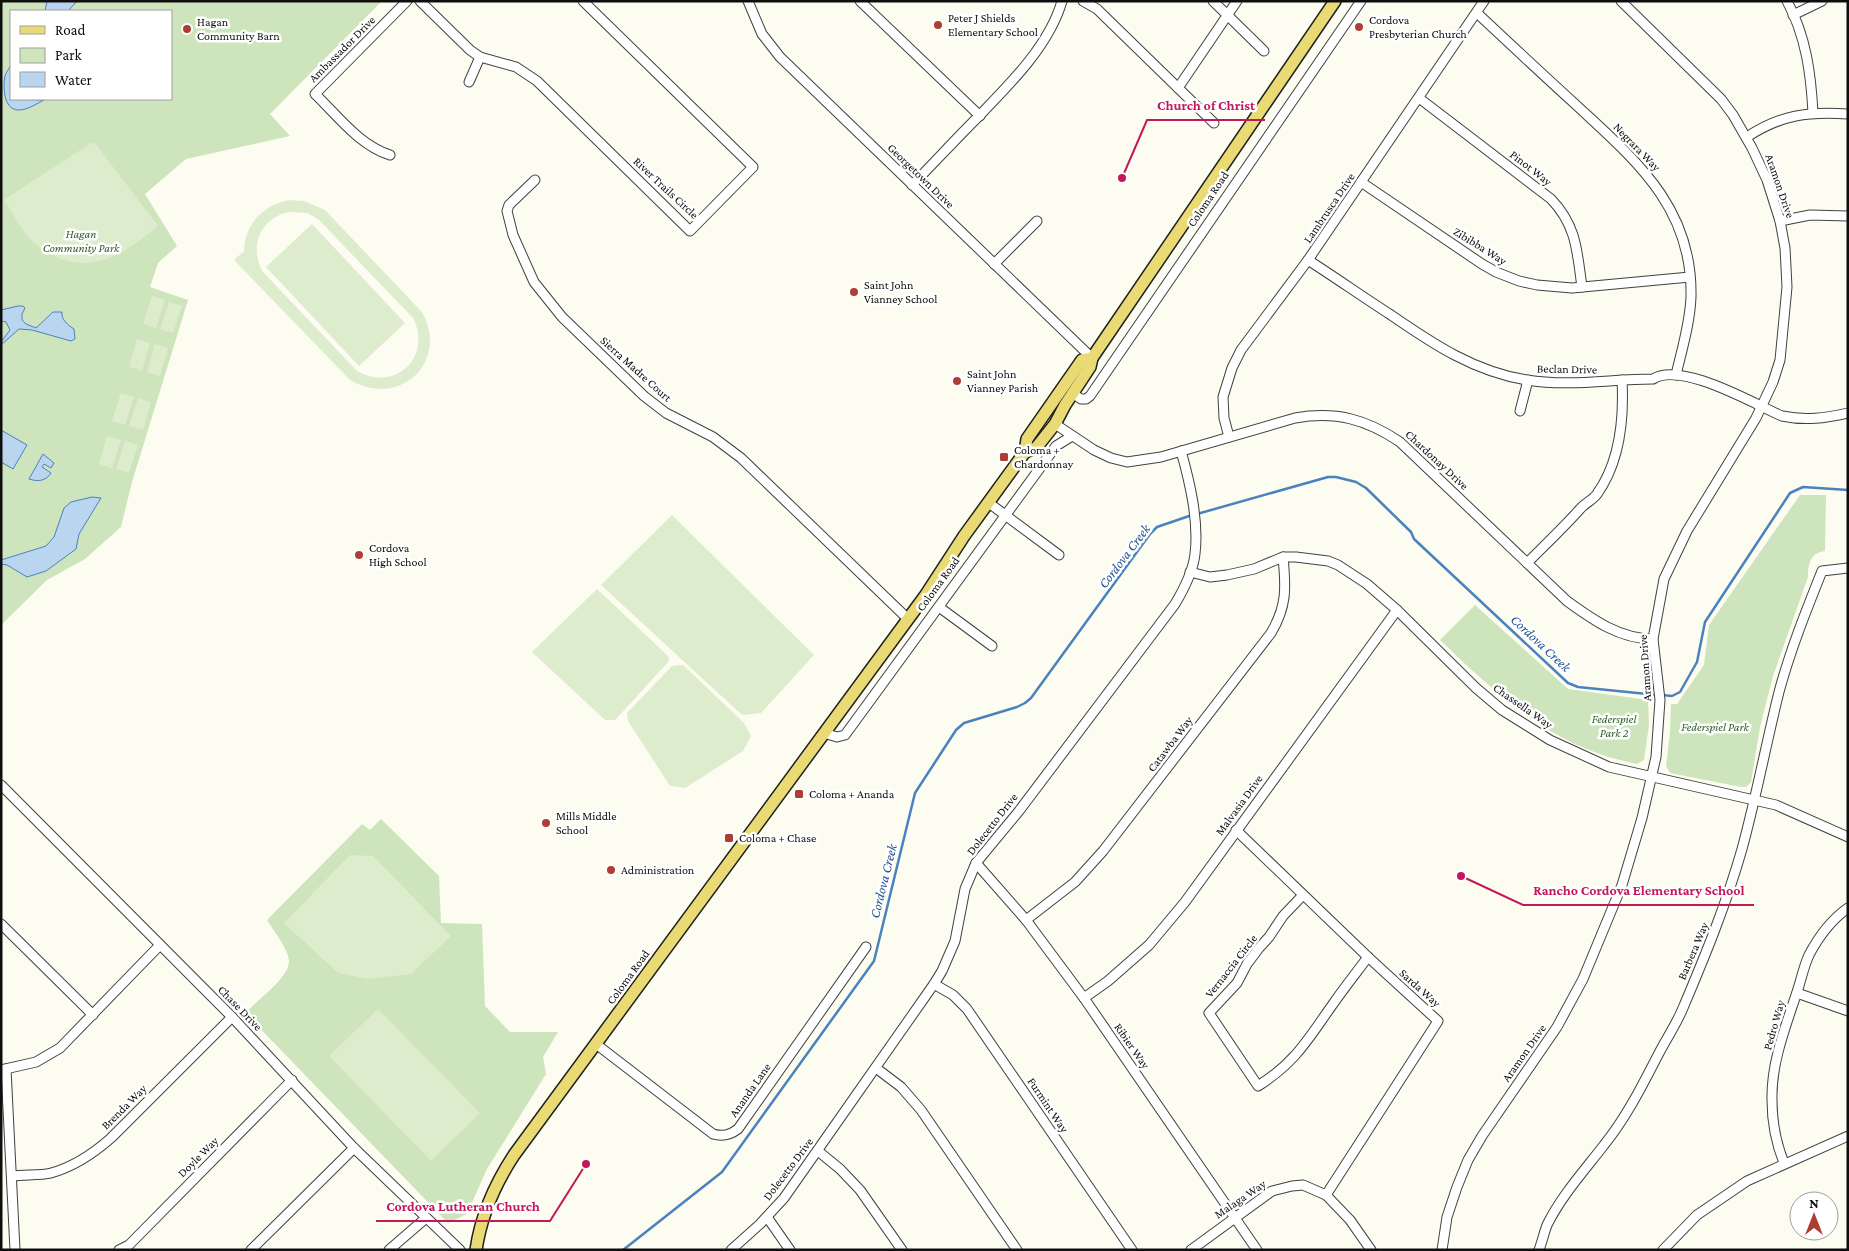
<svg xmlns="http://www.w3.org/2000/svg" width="1849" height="1251" viewBox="0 0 1849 1251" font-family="'Crimson Pro',serif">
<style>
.green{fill:#cde4bd;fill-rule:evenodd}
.pitch{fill:#deecce;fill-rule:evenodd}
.water{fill:#bad5ef;stroke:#4a82be}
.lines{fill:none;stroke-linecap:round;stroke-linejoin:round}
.stream{stroke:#4a82be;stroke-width:2.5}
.minor-casing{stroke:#414141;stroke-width:11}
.major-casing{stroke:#1f1f1f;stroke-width:14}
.minor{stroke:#fff;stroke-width:9}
.major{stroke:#e9da74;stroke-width:11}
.poi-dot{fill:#ae3e35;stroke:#fff;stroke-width:2}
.labels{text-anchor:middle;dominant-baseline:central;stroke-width:5;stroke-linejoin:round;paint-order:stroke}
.poi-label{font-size:12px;fill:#0e0e0e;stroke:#fff;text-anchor:start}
.street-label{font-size:12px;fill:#0e0e0e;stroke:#fff}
.park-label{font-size:12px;font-style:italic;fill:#2a5e25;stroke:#fff}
.water-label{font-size:14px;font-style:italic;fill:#255591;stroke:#fff}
.leader{fill:none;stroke:#c2185b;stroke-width:2}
.callout-dot{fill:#c2185b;stroke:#fff;stroke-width:2}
.callout-label{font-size:14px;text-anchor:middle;font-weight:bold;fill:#c2185b;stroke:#fff;stroke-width:5;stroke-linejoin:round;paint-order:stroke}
</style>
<rect width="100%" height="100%" fill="#fdfcf0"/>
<g class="green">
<path d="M 1,1 L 382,1 L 270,114 L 290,136 L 186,159 L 145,194 L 177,246 L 158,263 L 150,287 L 188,300 L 132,482 L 121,527 L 85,559 L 47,580 L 1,625 ZM 11,11 L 171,11 L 171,99 L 11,99 Z"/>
<path d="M 1800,495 L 1826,495 L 1825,551 C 1810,553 1808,564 1808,577 L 1773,676 L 1760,727 L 1751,782 L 1746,787 L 1741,787 L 1670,773 L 1666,766 L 1670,732 L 1671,704 L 1677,704 L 1704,665 L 1709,625 Z"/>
<path d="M 1475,605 L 1568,689 L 1648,700 L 1649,725 L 1644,760 L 1637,764 C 1624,761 1610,758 1597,753 C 1535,731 1487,685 1440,640 Z"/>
<path d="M 381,819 L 439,876 L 441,923 L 482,924 L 485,1006 L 510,1032 L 558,1032 L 543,1057 L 546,1074 L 487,1169 L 467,1214 L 448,1223 L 246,1014 L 248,1010 C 259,999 288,978 289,962 C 290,951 273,930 267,920 L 362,824 L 370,830 Z"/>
</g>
<g class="pitch">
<path d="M 91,143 L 95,143 L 158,226 C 126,253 88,278 48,252 C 44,249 38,247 35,244 C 23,234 13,213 4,200 Z"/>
<path d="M 288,200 L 304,201 L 325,210 L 422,312 C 450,362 399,409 350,380 L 234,260 L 243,252 L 244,253 C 244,225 262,206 288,200 ZM 289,212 L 307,213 L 318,219 L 413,318 C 433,357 395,393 357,371 L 263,272 C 248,246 261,218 289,212 Z"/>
<path d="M 312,224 L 405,323 L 359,366 L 266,267 Z"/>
<path d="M 152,296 L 165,300 L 156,328 L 143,324 Z"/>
<path d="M 169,302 L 182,306 L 173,333 L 160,329 Z"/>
<path d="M 137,339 L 150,343 L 142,371 L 129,367 Z"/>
<path d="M 155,344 L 168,348 L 160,376 L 147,372 Z"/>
<path d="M 121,393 L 134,397 L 125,425 L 112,421 Z"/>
<path d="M 138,398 L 151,402 L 143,430 L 129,426 Z"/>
<path d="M 107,436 L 121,440 L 112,468 L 99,464 Z"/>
<path d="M 125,441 L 138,445 L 129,473 L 116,469 Z"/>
<path d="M 672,515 L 814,655 L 761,713 L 742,715 L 601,585 Z"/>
<path d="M 597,589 L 668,656 L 669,661 L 615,720 L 605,720 L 532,652 Z"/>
<path d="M 683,665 L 744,723 L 751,736 L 743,751 L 685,788 L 670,786 L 628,721 L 627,713 L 672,666 Z"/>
<path d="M 350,855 L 373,856 L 451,936 L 411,974 L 368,979 L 338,973 L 284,923 Z"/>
<path d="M 378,1009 L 480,1113 L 431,1161 L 329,1056 Z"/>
</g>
<g class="water">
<path d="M 47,1 L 77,1 L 68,11 L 45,11 Z"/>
<path d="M 11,65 L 11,99 L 44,100 C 36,104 28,110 18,110 C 3,109 3,86 5,76 C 6,72 9,69 11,65 Z"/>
<path d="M 18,306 L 23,306 L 25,308 L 22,314 L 22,320 L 26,324 L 36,328 L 53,312 L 62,312 C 61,320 68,325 74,329 L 75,339 L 71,341 L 32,330 L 19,329 L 1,345 L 1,342 L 10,330 L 6,322 L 1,321 L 1,310 Z"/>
<path d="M 1,430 L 27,445 L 13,469 L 1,462 Z"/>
<path d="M 43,454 L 54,463 L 51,468 L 44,464 L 42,467 L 51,473 C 46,481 38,482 29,479 Z"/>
<path d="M 92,497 L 101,498 L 79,534 L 76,549 L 46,571 L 27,577 L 7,565 L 1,564 L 1,560 L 46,546 L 54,537 L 64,508 L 71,502 Z"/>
</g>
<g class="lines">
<g class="stream">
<path d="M 1197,514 L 1328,477 L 1336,477 L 1356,482 L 1366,488 L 1411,532 L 1414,539 L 1568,683 L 1578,687 L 1657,695"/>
<path d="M 1662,695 L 1672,696 L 1680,692 L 1697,662 L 1705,622 L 1790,493 L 1803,487 L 1848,490"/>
<path d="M 623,1250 L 722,1172 L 874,961 L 915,793 L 956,730 L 964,723 L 1017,707 L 1025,703 L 1031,698 L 1150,534 L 1157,527 L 1192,515"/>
</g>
<g class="minor-casing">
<g id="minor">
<path d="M 420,1 L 470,50 L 480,57 L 516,67 L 537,81 L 690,231 L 753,167 L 583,1"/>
<path d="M 748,1 L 762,34 L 780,57 L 1092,358"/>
<path d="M 860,1 L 980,116"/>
<path d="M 1083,1 L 1097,9 L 1214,123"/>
<path d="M 1213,1 L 1264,51"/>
<path d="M 1787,1 C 1806,36 1811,74 1813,113"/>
<path d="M 1477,13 C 1509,43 1541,73 1574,103 C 1634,159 1693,206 1691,297 C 1690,323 1682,349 1676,375"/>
<path d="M 1793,15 L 1822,1"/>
<path d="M 469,82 L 480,57"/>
<path d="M 1178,88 L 1237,1"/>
<path d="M 1419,98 L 1551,199 C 1577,226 1577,252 1582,287"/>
<path d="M 1747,137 C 1780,115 1809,111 1848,114"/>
<path d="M 390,155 C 359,145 338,116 315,94 L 407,1"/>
<path d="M 535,180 L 509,205 L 507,211 L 513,235 L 534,282 L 562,317 L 644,396 L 666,413 L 713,437 L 741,458 L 908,619"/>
<path d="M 1361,182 L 1482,264 L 1496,272 L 1519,281 L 1537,285 L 1572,288 L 1690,277"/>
<path d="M 912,185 C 933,164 953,142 974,121 C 1006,88 1049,47 1062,1"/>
<path d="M 1780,221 L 1810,215 L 1848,216"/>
<path d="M 1308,260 C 1336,278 1363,297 1391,315 C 1433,344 1475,372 1527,380 C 1569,387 1611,379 1653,379 C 1681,361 1754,404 1782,416 C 1806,421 1825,418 1848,413"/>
<path d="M 994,264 L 1037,221"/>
<path d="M 1072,393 L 1081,399 L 1086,399 L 1090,396 L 1361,1"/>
<path d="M 1520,411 L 1528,380"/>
<path d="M 1055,424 L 1094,450 L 1111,458 L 1127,462 L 1161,457 L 1295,418 C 1336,411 1366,419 1400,442 L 1567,601 C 1593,620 1620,639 1653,639"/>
<path d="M 1229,437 L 1224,418 L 1223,397 L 1232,368 L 1241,350 L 1308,260 L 1484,1"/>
<path d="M 989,503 L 1059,555"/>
<path d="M 1527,563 C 1545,545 1563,528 1580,509 C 1585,503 1593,500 1597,494 C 1620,462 1624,417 1622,380"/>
<path d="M 1190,572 L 1210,577 L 1227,575 L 1254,569 L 1283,557 L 1296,557 L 1328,561 L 1338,565 L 1367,584 L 1397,610 L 1476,688 L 1502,710 L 1550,740 L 1609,767 L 1776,805 L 1848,837"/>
<path d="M 939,607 L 992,646"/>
<path d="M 824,733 L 837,737 L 845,735 L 1056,446 L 1072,436"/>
<path d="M 1,785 L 232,1017 L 354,1148 L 460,1250"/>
<path d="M 1236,830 L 1368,957 L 1438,1021 L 1326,1195"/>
<path d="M 976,863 L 1026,920 L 1084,998 L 1257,1250"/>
<path d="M 1303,895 L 1283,916 L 1269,937 L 1259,948 L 1247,964 L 1237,983 L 1209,1013 L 1258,1086 C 1296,1062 1308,1039 1333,1004 C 1344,988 1356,973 1368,957"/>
<path d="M 1026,920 L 1075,882 L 1103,851 L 1271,633 C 1287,606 1286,588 1283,557"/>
<path d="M 1,924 L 93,1015"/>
<path d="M 934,984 L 953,995 L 967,1009 L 1132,1250"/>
<path d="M 1797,993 L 1848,1011"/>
<path d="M 1084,998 L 1108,981 L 1149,945 L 1185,902 L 1397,610"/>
<path d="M 596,1044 L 713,1134 C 723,1137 730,1135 738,1129 L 866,947"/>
<path d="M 876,1068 L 901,1087 L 921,1110 L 1017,1250"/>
<path d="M 6,1069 L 15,1250"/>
<path d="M 1,1070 L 36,1062 L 60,1048 L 160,945"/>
<path d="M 818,1151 L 840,1169 L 860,1190 L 902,1250"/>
<path d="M 1784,1163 C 1776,1143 1772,1122 1772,1100 C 1771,1064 1785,1028 1796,995 C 1801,981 1803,968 1809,955 C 1819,936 1831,920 1848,908"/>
<path d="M 12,1176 C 24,1174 39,1176 51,1173 C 73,1167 94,1153 111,1138 L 232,1017"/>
<path d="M 767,1217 L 790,1250"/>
<path d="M 119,1250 L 129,1245 L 292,1080"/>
<path d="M 251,1250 L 354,1148"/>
<path d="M 389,1250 L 426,1218"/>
<path d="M 731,1250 L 760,1224 L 784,1198 L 934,984 L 942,971 L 955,941 L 965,889 L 976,863 L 1019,811 L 1175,604 C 1184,589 1193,572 1195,554 C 1199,521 1190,483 1181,451"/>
<path d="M 1191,1250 L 1272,1191 L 1292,1186 L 1303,1185 L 1326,1195 L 1350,1220 L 1371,1250"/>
<path d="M 1442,1250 L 1447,1217 L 1457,1187 L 1468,1160 L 1482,1136 L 1557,1027 L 1583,979 L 1622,885 L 1642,818 L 1656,757 L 1660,700 L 1653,639 L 1664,579 L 1687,531 L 1756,418 L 1773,382 L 1780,360 L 1787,287 L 1785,248 L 1780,221 L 1767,180 L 1752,148 L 1733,115 L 1721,99 L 1621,1"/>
<path d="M 1539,1250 C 1542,1242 1544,1233 1547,1225 C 1562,1195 1584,1171 1604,1145 C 1626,1118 1642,1086 1658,1055 C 1666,1039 1676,1025 1683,1008 C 1705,956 1726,905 1742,849 C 1756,798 1766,744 1779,692 C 1790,651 1806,611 1822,571 L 1848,568"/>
<path d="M 1663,1250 L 1697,1215 L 1747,1181 L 1848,1136"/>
</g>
</g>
<g class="major-casing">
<g id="major">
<path d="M 1025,452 L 1036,448 L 1055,424 L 1065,405 L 1090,367 L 1092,358 L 1335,1"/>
<path d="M 476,1250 C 481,1215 495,1184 514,1155 L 925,596 L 964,536 L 1025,452 L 1027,439 L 1082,360 L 1092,358"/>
</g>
</g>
<use href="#minor" class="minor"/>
<use href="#major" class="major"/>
</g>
<g class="poi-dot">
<circle cx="938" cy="25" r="5"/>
<circle cx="1359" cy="27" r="5"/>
<circle cx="187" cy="29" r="5"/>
<circle cx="854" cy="292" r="5"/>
<circle cx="957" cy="381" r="5"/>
<rect x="999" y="452" width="10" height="10" rx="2.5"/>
<circle cx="359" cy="555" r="5"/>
<rect x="794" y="789" width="10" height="10" rx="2.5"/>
<circle cx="546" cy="823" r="5"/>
<rect x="724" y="833" width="10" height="10" rx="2.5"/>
<circle cx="611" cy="870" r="5"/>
</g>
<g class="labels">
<g class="poi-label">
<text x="948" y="18">Peter J Shields<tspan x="948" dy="14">Elementary School</tspan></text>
<text x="1369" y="20">Cordova<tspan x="1369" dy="14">Presbyterian Church</tspan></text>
<text x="197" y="22">Hagan<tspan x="197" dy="14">Community Barn</tspan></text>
<text x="864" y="285">Saint John<tspan x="864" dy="14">Vianney School</tspan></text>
<text x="967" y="374">Saint John<tspan x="967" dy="14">Vianney Parish</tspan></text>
<text x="1014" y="450">Coloma +<tspan x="1014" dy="14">Chardonnay</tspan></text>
<text x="369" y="548">Cordova<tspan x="369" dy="14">High School</tspan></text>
<text x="809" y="794">Coloma + Ananda</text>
<text x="556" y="816">Mills Middle<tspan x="556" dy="14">School</tspan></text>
<text x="739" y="838">Coloma + Chase</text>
<text x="621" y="870">Administration</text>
</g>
<g class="street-label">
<text transform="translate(342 49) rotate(-45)">Ambassador Drive</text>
<text transform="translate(1637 147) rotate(46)">Negrara Way</text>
<text transform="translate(1531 168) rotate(38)">Pinot Way</text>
<text transform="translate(921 176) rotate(44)">Georgetown Drive</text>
<text transform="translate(1780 186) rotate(71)">Aramon Drive</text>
<text transform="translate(666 188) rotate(43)">River Trails Circle</text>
<text transform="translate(1208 199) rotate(-56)">Coloma Road</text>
<text transform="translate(1329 208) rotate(-56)">Lambrusca Drive</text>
<text transform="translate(1480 246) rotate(32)">Zibibba Way</text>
<text transform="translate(636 369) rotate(42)">Sierra Madre Court</text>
<text transform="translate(1567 369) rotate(1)">Beclan Drive</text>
<text transform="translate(1437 460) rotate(43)">Chardonay Drive</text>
<text transform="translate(938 584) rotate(-54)">Coloma Road</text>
<text transform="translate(1645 668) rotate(-94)">Aramon Drive</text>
<text transform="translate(1523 706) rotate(35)">Chassella Way</text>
<text transform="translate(1170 744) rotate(-53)">Catawba Way</text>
<text transform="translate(1239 805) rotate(-54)">Malvasia Drive</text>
<text transform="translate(992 824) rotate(-52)">Dolecetto Drive</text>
<text transform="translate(1693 951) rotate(-67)">Barbera Way</text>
<text transform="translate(1231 966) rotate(-52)">Vernaccia Circle</text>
<text transform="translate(628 977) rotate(-54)">Coloma Road</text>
<text transform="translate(1420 988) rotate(42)">Sarda Way</text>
<text transform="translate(240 1008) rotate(46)">Chase Drive</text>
<text transform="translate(1774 1025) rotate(-74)">Pedro Way</text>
<text transform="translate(1132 1046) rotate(55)">Ribier Way</text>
<text transform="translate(1524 1053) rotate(-55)">Aramon Drive</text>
<text transform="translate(750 1090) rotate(-55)">Ananda Lane</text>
<text transform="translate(1048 1105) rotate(56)">Furmint Way</text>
<text transform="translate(124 1107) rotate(-45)">Brenda Way</text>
<text transform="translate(198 1157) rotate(-45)">Doyle Way</text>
<text transform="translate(788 1169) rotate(-53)">Dolecetto Drive</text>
<text transform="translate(1240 1199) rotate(-34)">Malaga Way</text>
</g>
<g class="park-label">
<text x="81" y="234">Hagan<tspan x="81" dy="14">Community Park</tspan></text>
<text x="1614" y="719">Federspiel<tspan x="1614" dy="14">Park 2</tspan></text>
<text x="1715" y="727">Federspiel Park</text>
</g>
<g class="water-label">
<text transform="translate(1124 556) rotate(-53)">Cordova Creek</text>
<text transform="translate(1541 643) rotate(43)">Cordova Creek</text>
<text transform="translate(883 881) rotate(-76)">Cordova Creek</text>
</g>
</g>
<path class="leader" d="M1122 178L1147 120H1265M1461 876L1523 905H1754M586 1164L550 1221H376"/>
<g class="callout-dot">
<circle cx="1122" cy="178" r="5"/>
<circle cx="1461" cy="876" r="5"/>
<circle cx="586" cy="1164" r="5"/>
</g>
<g class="callout-label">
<text x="1206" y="110">Church of Christ</text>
<text x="1639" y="895">Rancho Cordova Elementary School</text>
<text x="463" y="1211">Cordova Lutheran Church</text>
</g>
<rect width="1849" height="1251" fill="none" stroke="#0e0e0e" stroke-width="5"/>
<rect x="10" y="10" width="162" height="90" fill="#ffffff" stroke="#9f9f9f"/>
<rect x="20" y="26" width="25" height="8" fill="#e9da74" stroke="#9f9f9f"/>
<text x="55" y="35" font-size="15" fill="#0e0e0e">Road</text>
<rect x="20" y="48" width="25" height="15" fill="#cde4bd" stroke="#9f9f9f"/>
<text x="55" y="60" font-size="15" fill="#0e0e0e">Park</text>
<rect x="20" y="72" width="25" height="15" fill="#bad5ef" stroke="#9f9f9f"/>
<text x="55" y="85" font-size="15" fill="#0e0e0e">Water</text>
<g transform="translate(1814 1216)"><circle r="24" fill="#ffffff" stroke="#9f9f9f"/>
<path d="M0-4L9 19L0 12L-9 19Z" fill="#ae3e35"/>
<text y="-8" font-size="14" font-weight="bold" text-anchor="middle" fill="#0e0e0e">N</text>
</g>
</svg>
